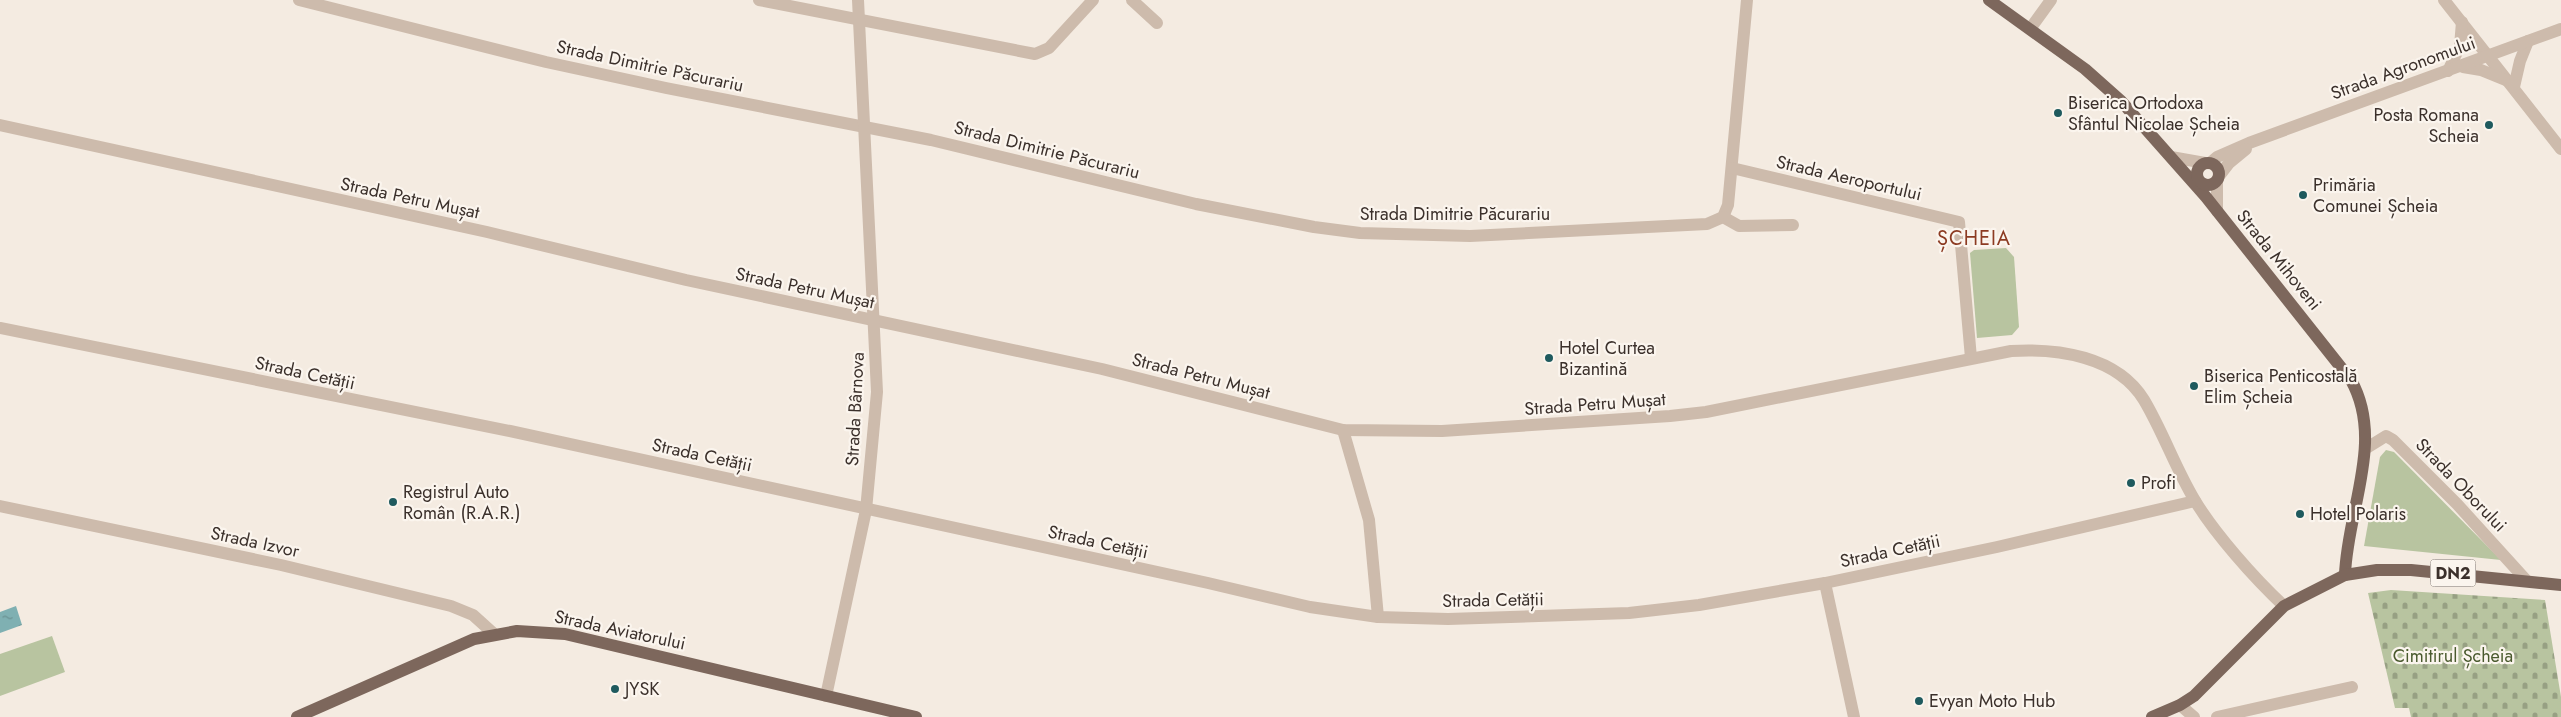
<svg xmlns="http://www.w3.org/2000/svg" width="2561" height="717" viewBox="0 0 2561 717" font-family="Jost,sans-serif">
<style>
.green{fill:#b8c4a0}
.cemetery{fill:url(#cemetery-stones)}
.water{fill:url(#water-ripples)}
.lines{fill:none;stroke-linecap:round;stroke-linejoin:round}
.minor{stroke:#cdbbac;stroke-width:12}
.major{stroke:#7d675c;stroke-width:12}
.poi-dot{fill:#1f5a5e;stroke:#fbf5ee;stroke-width:2}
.labels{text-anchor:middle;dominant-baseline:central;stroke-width:4.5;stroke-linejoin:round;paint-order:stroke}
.shield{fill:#fbf5ee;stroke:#756b66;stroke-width:1}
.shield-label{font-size:16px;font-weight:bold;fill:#3b302b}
.street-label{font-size:18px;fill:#3b302b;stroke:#fbf5ee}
.poi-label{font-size:18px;fill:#3b302b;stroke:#fbf5ee;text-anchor:start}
.park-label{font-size:18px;fill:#4a5a2e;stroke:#fbf5ee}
.quarter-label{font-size:20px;letter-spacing:1px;fill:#8c3b22;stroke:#fbf5ee}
</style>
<defs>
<pattern id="cemetery-stones" width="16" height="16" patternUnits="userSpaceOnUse" patternTransform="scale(1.25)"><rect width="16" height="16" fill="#b8c4a0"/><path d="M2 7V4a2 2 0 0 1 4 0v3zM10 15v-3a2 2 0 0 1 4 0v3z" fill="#97a083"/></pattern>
<pattern id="water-ripples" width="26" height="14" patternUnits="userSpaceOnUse" patternTransform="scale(1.25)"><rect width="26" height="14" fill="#7fb0b2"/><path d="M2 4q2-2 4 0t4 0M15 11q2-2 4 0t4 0" fill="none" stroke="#699091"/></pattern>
</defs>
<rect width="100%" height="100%" fill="#f4ebe1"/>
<g class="green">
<path d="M 2006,248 L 2014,257 L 2019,327 L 2012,335 L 1977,338 L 1970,253 L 1974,250 Z"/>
<path d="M 2386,450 L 2394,452 L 2501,560 L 2364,546 L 2380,457 Z"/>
<path d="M 52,636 L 65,672 L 0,696 L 0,654 Z"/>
</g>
<path class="cemetery" d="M 2391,590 L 2545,600 L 2561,697 L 2561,717 L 2411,717 L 2409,708 L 2395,708 L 2368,593 Z"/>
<path class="water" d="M 16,606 L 22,625 L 0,633 L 0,612 Z"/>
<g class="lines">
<g class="minor">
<path d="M 299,0 L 546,62 L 666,88 L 931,140 L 1196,204 L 1314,227 L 1360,233 L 1470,236 L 1707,224 L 1723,217 L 1728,205 L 1747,0"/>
<path d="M 759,0 L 1035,54 L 1049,48 L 1093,0"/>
<path d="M 1132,0 L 1157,23"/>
<path d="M 2444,0 L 2561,149"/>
<path d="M 2030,29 L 2051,0"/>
<path d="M 2463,67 L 2481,70 L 2508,81"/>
<path d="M 2448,71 L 2460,46 L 2462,22"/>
<path d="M 2514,87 L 2520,61 L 2528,41"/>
<path d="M 0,125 L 487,232 L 686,280 L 1102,369 L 1343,430 L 1442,431 L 1670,416 L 1706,412 L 2011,351 C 2057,348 2117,356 2144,400 C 2163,432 2175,467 2194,499 C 2214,533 2255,579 2284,606"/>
<path d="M 2171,157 L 2205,163"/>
<path d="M 2210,163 L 2217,157 L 2249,143 L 2561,29"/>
<path d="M 1732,168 L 1959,222 L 1971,358"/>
<path d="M 2219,176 L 2229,163 L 2246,149"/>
<path d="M 2217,180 L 2217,211"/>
<path d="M 1723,217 L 1739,226 L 1793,225"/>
<path d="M 0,328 L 510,431 L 1208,583 L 1310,607 L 1378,617 L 1448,619 L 1629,613 L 1699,605 L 1825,583 L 1997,547 L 2195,501"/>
<path d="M 1343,430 L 1369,520 L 1378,617"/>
<path d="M 2365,449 L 2386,436 L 2393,440 L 2457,504 L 2526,580"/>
<path d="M 0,506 L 281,565 L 451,606 L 473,615 L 494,634"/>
<path d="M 1825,583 L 1854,717"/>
<path d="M 826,696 L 866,510 L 877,392 L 858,0"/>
<path d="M 2180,705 L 2194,717"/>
<path d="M 2217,717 L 2352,687"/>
</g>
<g class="major">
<path d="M 1989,0 L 2085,69 L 2121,101 L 2206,197 L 2351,380 C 2385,441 2347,510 2345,575"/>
<circle cx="2208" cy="174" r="11"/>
<path d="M 297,717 L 474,639 L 517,631 L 565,634 L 916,717"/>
<path d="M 2152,717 L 2180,705 L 2194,696 L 2284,606 L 2345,575 L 2377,570 L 2411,570 L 2561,585"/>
</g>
</g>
<g class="poi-dot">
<circle cx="2058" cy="113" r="5"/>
<circle cx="2489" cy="125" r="5"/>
<circle cx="2303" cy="195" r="5"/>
<circle cx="1549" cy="358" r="5"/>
<circle cx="2194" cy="386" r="5"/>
<circle cx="2131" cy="483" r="5"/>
<circle cx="393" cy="502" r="5"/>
<circle cx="2300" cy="514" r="5"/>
<circle cx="615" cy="689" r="5"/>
<circle cx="1919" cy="701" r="5"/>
</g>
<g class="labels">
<rect class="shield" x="2430.5" y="559.5" width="45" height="27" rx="4"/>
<g class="shield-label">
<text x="2453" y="573">DN2</text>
</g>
<g class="street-label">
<text transform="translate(650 66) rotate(12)">Strada Dimitrie Păcurariu</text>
<text transform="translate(2403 68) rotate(-20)">Strada Agronomului</text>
<text transform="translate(1047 150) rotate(14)">Strada Dimitrie Păcurariu</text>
<text transform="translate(1849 178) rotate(13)">Strada Aeroportului</text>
<text transform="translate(410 198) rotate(12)">Strada Petru Mușat</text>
<text x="1455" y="214">Strada Dimitrie Păcurariu</text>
<text transform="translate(2279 260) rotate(51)">Strada Mihoveni</text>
<text transform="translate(805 288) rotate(12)">Strada Petru Mușat</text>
<text transform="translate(305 373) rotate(12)">Strada Cetății</text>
<text transform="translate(1201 376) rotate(14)">Strada Petru Mușat</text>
<text transform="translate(1595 404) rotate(-4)">Strada Petru Mușat</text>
<text transform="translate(855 409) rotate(-87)">Strada Bârnova</text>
<text transform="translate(702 455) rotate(12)">Strada Cetății</text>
<text transform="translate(2461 485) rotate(46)">Strada Oborului</text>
<text transform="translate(255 542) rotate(12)">Strada Izvor</text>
<text transform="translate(1098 542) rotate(12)">Strada Cetății</text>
<text transform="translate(1890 551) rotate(-12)">Strada Cetății</text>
<text transform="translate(1493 600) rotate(-1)">Strada Cetății</text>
<text transform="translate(620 630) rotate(12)">Strada Aviatorului</text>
</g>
<g class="poi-label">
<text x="2068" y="103">Biserica Ortodoxa<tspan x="2068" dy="21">Sfântul Nicolae Șcheia</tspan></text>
<text x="2479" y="115" text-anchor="end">Posta Romana<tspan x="2479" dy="21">Scheia</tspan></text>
<text x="2313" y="185">Primăria<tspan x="2313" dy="21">Comunei Șcheia</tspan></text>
<text x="1559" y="348">Hotel Curtea<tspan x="1559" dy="21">Bizantină</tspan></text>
<text x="2204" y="376">Biserica Penticostală<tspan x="2204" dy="21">Elim Șcheia</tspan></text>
<text x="2141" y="483">Profi</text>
<text x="403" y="492">Registrul Auto<tspan x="403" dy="21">Român (R.A.R.)</tspan></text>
<text x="2310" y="514">Hotel Polaris</text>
<text x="625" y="689">JYSK</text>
<text x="1929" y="701">Evyan Moto Hub</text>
</g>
<g class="park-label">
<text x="2453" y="656">Cimitirul Șcheia</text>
</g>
<g class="quarter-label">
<text x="1974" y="238">ȘCHEIA</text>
</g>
</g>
</svg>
